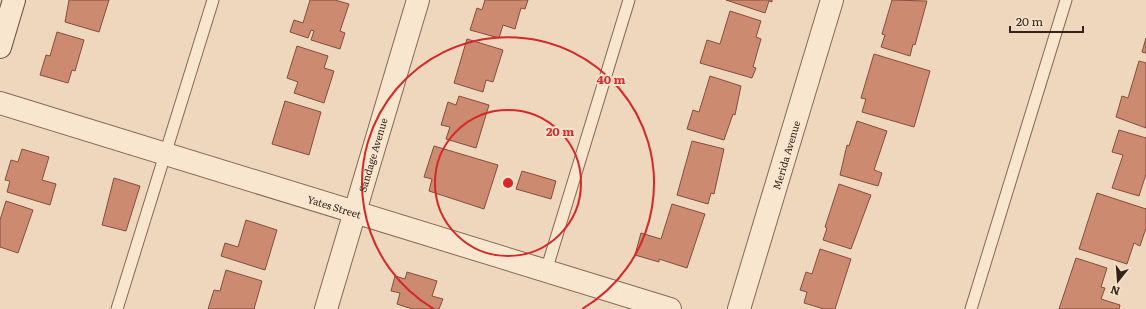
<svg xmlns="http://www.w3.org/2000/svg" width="1146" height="309" viewBox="0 0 1146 309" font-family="Literata,serif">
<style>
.building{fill:#cc8a71;stroke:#844d3c}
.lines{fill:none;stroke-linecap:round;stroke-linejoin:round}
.service-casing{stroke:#856856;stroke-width:13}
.minor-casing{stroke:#856856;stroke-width:24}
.secondary-casing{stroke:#664939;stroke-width:24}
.service{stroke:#f9e6cf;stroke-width:11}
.minor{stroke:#f9e6cf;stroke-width:22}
.secondary{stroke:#f9e6cf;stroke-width:22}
.ring{fill:none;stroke:#d62828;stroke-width:2}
.labels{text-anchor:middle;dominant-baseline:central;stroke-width:4;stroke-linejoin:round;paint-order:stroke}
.street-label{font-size:10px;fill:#34231b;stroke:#f5e3cc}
.centre{fill:#d62828;stroke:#f5e3cc;stroke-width:2}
.ring-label{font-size:12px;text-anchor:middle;font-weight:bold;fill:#d62828;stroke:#f5e3cc;stroke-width:4;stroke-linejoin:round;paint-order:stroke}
</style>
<rect width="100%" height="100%" fill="#eed7bc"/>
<g class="building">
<path d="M 69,0 L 109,0 L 99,32 L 65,22 Z"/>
<path d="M 310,0 L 335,0 L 349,4 L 340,31 L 345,33 L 340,49 L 311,40 L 314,31 L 311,30 L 308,38 L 290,32 L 294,20 L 303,23 Z"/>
<path d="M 485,0 L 528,0 L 525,9 L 521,8 L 515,29 L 503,25 L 499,38 L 470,30 L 477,8 L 482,10 Z"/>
<path d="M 726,0 L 772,0 L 772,2 L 769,1 L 765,13 Z"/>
<path d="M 892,0 L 927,1 L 915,45 L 913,44 L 910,56 L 881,47 L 885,35 L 882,34 Z"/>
<path d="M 730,11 L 761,21 L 756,37 L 761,39 L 753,67 L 756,68 L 752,78 L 700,63 L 707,40 L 720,44 Z"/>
<path d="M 57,32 L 84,40 L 75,71 L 72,70 L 68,83 L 40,75 L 46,55 L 50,56 Z"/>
<path d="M 1146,38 L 1146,53 L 1142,52 Z"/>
<path d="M 467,39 L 503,50 L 493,82 L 486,80 L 483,92 L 454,83 Z"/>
<path d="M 297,46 L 328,56 L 324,68 L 334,71 L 324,103 L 294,93 L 298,82 L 287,78 Z"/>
<path d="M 874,54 L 930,71 L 914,127 L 862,112 L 866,99 L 861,98 Z"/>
<path d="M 1139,61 L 1146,63 L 1146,128 L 1116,117 L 1122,96 L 1128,98 Z"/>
<path d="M 710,76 L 741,86 L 735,115 L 733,114 L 724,140 L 687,129 L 693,110 L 699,112 Z"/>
<path d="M 459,96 L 489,105 L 476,148 L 446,139 L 450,127 L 441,125 L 448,102 L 456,105 Z"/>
<path d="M 285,101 L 321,112 L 309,155 L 272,144 Z"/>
<path d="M 857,121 L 887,131 L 874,170 L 882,173 L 878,186 L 840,175 L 847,145 L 849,146 Z"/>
<path d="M 1119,130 L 1146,138 L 1146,174 L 1139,196 L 1112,188 L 1123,155 L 1112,152 Z"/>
<path d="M 692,141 L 724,149 L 714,194 L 711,193 L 708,204 L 677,195 Z"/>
<path d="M 434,146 L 498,165 L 484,209 L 429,191 L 432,179 L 424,177 Z"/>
<path d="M 22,149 L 49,157 L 42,180 L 56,184 L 50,205 L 7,192 L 10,181 L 5,180 L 11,160 L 18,162 Z"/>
<path d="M 522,171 L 556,181 L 551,199 L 516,189 Z"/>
<path d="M 114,178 L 140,186 L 126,231 L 102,225 Z"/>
<path d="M 839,184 L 871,195 L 851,249 L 823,240 L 827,228 L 825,227 Z"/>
<path d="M 1097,193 L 1146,209 L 1146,228 L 1140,246 L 1134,243 L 1127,264 L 1079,249 Z"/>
<path d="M 6,201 L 33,210 L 18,253 L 0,247 L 0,220 Z"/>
<path d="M 672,204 L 705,214 L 687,268 L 659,259 L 659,262 L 635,255 L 641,233 L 661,239 Z"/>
<path d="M 246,220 L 277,230 L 265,270 L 221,256 L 225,243 L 238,247 Z"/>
<path d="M 820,249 L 851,259 L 835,309 L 824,309 L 804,303 L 807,292 L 800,290 L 806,272 L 812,274 Z"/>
<path d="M 1076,258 L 1107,268 L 1101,287 L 1105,288 L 1101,299 L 1120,305 L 1119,309 L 1059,309 Z"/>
<path d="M 226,270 L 262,281 L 254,309 L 208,309 L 214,290 L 220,291 Z"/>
<path d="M 407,272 L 437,281 L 432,296 L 443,299 L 439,309 L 412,309 L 397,304 L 400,293 L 391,291 L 395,276 L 405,279 Z"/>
</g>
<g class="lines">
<g class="service-casing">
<g id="service">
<path d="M 546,271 L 629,0"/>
<path d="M 117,309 L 213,0"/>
<path d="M 971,309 L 1066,0"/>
</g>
</g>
<g class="minor-casing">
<g id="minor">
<path id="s1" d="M 0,103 L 670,309"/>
<path id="s2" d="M 326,309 L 418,0"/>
<path id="s3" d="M 739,309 L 832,0"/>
</g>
</g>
<g class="secondary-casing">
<path id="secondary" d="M 0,47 L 14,0"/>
</g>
<use href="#service" class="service"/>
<use href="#minor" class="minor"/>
<use href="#secondary" class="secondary"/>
</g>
<g class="ring">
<circle cx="508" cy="183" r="73"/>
<path d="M434 309A146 146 0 1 1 582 309"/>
</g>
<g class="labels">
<g class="street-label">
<text stroke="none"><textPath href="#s3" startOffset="161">Merida Avenue</textPath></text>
<text stroke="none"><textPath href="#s2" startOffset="161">Sandage Avenue</textPath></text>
<text stroke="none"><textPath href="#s1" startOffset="350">Yates Street</textPath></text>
</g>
</g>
<circle cx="508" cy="183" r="6" class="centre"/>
<g class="ring-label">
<text x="611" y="84">40 m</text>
<text x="560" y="136">20 m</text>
</g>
<g transform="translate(1118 281) rotate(197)" stroke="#f5e3cc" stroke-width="3" paint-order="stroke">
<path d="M0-3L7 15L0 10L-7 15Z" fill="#34231b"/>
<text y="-6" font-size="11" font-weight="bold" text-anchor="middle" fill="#34231b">N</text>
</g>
<path d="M1010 26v6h73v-6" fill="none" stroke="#34231b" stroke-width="2"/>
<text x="1016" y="26" font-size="12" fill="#34231b" stroke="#f5e3cc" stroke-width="3" paint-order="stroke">20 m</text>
</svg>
